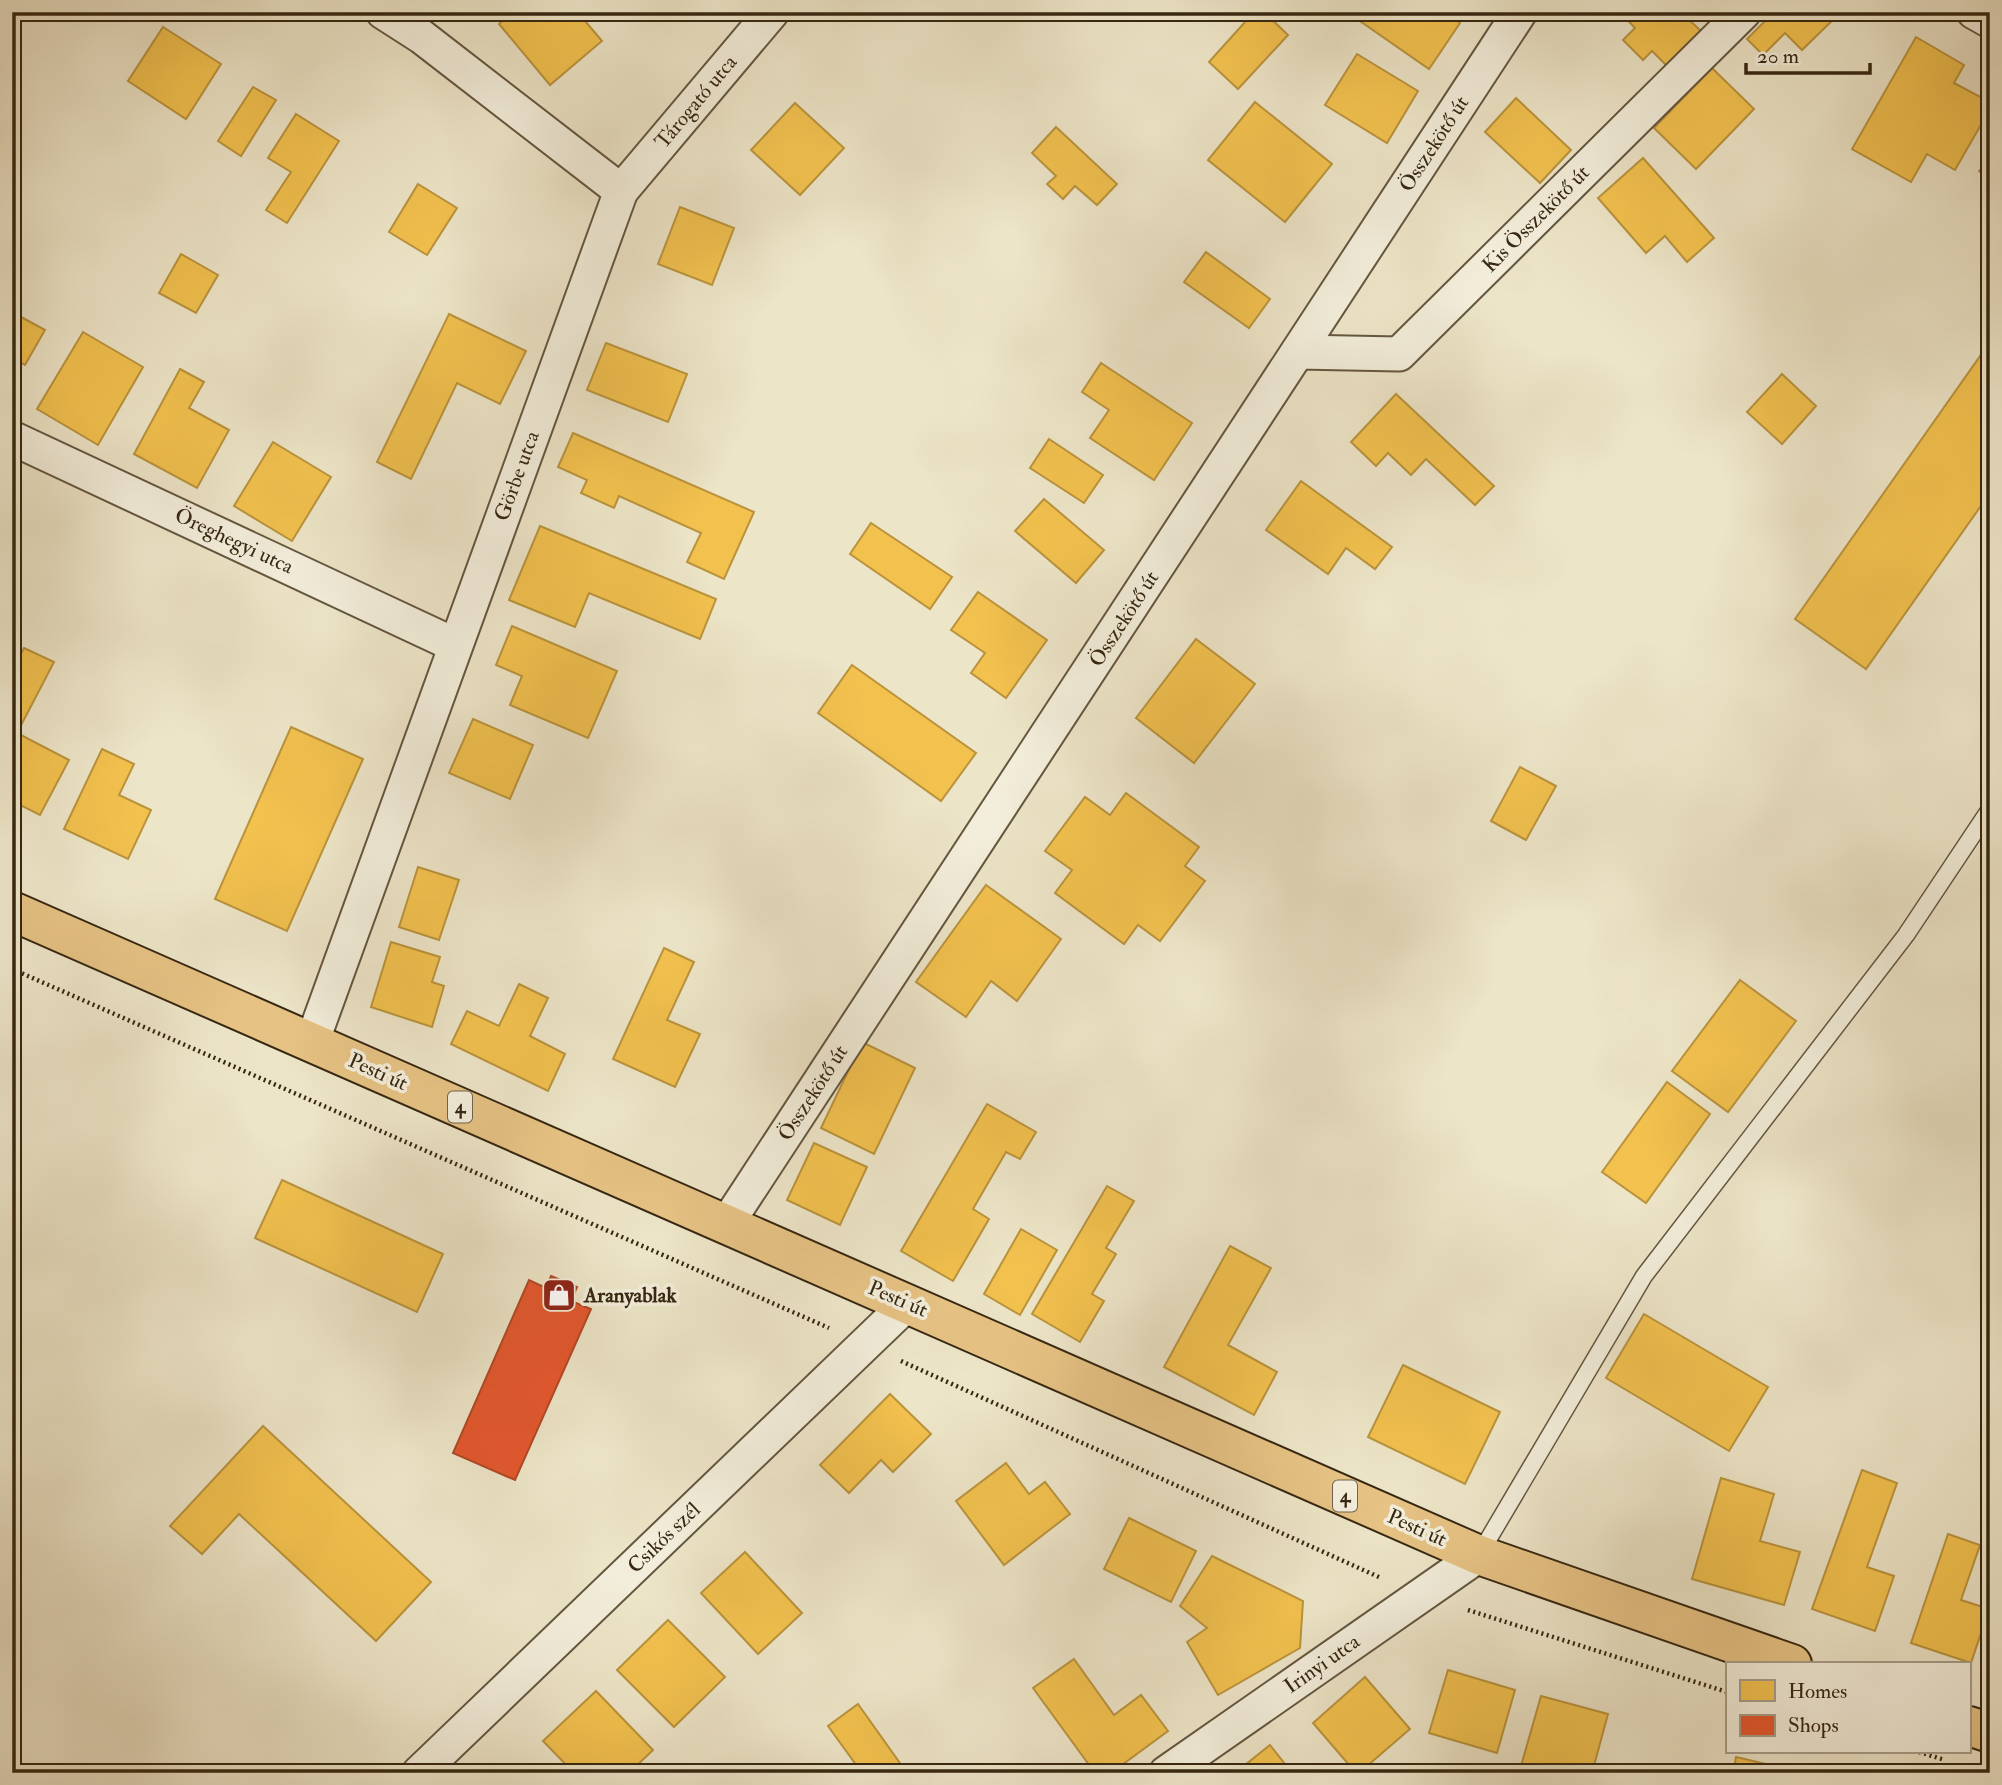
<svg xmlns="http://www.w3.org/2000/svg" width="2002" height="1785" viewBox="0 0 2002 1785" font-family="'IM FELL Double Pica',serif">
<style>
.homes{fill:#f2c14e;stroke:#ba933c;stroke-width:2}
.shops{fill:#e4572e;stroke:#b04925;stroke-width:2}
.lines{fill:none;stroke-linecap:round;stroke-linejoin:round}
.lane-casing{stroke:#64563f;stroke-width:19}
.street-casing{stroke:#64563f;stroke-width:37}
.primary-casing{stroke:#362711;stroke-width:42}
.path{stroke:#362711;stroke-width:4.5;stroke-dasharray:2 3.5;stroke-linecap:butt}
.lane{stroke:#f3eedb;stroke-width:16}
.street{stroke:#f3eedb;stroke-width:33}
.primary{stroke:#e6c284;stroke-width:38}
.labels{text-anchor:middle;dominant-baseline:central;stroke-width:7;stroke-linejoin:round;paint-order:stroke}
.shield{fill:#f3eedb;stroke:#6f634e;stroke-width:2}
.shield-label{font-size:19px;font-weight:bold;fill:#362711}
.street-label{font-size:21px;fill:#362711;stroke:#f3eedb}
.poi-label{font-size:21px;font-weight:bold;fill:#362711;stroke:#f3eedb;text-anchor:start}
</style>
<rect width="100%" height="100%" fill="#ede5c8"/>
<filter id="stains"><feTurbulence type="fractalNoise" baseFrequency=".00286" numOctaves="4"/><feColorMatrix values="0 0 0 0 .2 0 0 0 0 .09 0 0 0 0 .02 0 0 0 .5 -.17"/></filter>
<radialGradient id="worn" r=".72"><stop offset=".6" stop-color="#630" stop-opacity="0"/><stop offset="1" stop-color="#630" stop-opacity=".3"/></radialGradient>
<g class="homes">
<path d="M 512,12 L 583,12 L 580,15 L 602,41 L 550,85 L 499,24 Z"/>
<path d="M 1254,12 L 1264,12 L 1288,35 L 1238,89 L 1209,62 Z"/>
<path d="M 1362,12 L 1445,12 L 1460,23 L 1429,69 L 1357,19 Z"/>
<path d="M 1620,12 L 1681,12 L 1703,33 L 1669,68 L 1652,51 L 1643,60 L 1623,40 L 1635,28 Z"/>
<path d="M 1774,12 L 1841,12 L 1802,50 L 1785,33 L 1763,55 L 1747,39 Z"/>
<path d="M 163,27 L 221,64 L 186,119 L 128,81 Z"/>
<path d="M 1916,37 L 1964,65 L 1954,83 L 1990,102 L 1990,109 L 1955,170 L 1927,154 L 1911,182 L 1852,149 Z"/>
<path d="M 1357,54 L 1418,91 L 1387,143 L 1325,105 Z"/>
<path d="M 1712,68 L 1754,109 L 1696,169 L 1654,128 Z"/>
<path d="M 253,87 L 276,100 L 241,156 L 218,141 Z"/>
<path d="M 1516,98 L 1571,150 L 1540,183 L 1485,132 Z"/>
<path d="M 1255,102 L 1332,164 L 1285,222 L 1208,160 Z"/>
<path d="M 795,103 L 844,148 L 800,195 L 751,150 Z"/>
<path d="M 296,114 L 339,141 L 287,223 L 266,210 L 291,172 L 268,158 Z"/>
<path d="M 1056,127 L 1117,184 L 1097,205 L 1075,186 L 1063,199 L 1047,184 L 1056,176 L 1032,153 Z"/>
<path d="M 1643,158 L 1714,238 L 1687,262 L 1665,236 L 1646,253 L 1598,198 Z"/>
<path d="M 1990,158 L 1990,180 L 1979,171 Z"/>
<path d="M 418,184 L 457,208 L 427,255 L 389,232 Z"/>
<path d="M 680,207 L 734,228 L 712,285 L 658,264 Z"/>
<path d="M 1206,252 L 1270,299 L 1249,328 L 1184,282 Z"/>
<path d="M 181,254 L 218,275 L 196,313 L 159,293 Z"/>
<path d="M 12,312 L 45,330 L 25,365 L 12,358 Z"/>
<path d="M 449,314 L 526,351 L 500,404 L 457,383 L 411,479 L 377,462 Z"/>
<path d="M 83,332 L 143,367 L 98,445 L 37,409 Z"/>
<path d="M 1990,342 L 1990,493 L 1866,669 L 1795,619 Z"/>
<path d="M 606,343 L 687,374 L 668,422 L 587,390 Z"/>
<path d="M 1101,363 L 1192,423 L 1154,480 L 1090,438 L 1109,410 L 1082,392 Z"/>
<path d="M 180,369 L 204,382 L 189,408 L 229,430 L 197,488 L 134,454 Z"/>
<path d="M 1782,374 L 1816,406 L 1782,444 L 1747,412 Z"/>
<path d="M 1396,394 L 1494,486 L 1475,505 L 1426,459 L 1411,475 L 1388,453 L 1376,466 L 1351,442 Z"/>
<path d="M 573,433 L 754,512 L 724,579 L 687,562 L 701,533 L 619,496 L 614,508 L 581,493 L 587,480 L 558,467 Z"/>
<path d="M 1049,439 L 1103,475 L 1084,503 L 1030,468 Z"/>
<path d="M 273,442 L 331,477 L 292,541 L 234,506 Z"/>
<path d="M 1301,481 L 1392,547 L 1375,569 L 1346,548 L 1328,574 L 1266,530 Z"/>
<path d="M 1044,499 L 1104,550 L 1076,583 L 1015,531 Z"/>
<path d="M 871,523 L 952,577 L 930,609 L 850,554 Z"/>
<path d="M 540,526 L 716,599 L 700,639 L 589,593 L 575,627 L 509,600 Z"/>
<path d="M 978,592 L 1047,640 L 1006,698 L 971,673 L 985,653 L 951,630 Z"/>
<path d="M 512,626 L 617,671 L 588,738 L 510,705 L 522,676 L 496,665 Z"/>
<path d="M 1196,639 L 1255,684 L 1194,763 L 1136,718 Z"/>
<path d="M 24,648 L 54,662 L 17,733 L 69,760 L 40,815 L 12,801 L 12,670 Z"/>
<path d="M 852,665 L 976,753 L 941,801 L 818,713 Z"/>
<path d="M 473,719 L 533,745 L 510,799 L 449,773 Z"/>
<path d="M 291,727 L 363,759 L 287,931 L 215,899 Z"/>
<path d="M 102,749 L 134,764 L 119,795 L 151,810 L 128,859 L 64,829 Z"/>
<path d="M 1520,767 L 1556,786 L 1526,840 L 1491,821 Z"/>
<path d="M 1126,793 L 1199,847 L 1185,866 L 1205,881 L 1160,941 L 1138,925 L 1124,944 L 1055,893 L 1072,870 L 1045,851 L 1085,797 L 1110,815 Z"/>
<path d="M 418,867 L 459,880 L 439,940 L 399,927 Z"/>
<path d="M 986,885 L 1061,939 L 1017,1001 L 991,981 L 966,1017 L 916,982 Z"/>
<path d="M 391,942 L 440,957 L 432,982 L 444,986 L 432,1027 L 371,1007 Z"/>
<path d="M 664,948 L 694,962 L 667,1020 L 700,1034 L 675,1087 L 613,1059 Z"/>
<path d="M 1740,980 L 1796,1021 L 1728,1112 L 1672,1071 Z"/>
<path d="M 519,984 L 548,998 L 530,1036 L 565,1054 L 548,1091 L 451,1044 L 467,1011 L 499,1026 Z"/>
<path d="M 862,1042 L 915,1068 L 874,1154 L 821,1128 Z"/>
<path d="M 1667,1082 L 1710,1114 L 1646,1203 L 1602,1172 Z"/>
<path d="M 987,1104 L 1036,1132 L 1020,1159 L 1006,1152 L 973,1209 L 989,1219 L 953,1281 L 901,1251 Z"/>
<path d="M 814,1143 L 867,1167 L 840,1225 L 787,1200 Z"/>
<path d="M 282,1180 L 443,1254 L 417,1312 L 255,1238 Z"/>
<path d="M 1107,1186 L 1134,1201 L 1106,1248 L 1116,1254 L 1092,1294 L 1104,1301 L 1080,1342 L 1032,1314 Z"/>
<path d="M 1021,1229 L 1057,1250 L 1020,1315 L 984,1294 Z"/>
<path d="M 1230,1246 L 1271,1268 L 1228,1345 L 1277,1372 L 1254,1415 L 1164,1367 Z"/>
<path d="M 1644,1314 L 1768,1387 L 1729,1451 L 1606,1378 Z"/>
<path d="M 1403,1365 L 1500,1412 L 1465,1484 L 1368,1437 Z"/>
<path d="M 890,1394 L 931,1434 L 893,1472 L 881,1460 L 849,1493 L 820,1465 Z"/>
<path d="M 263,1426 L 431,1582 L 376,1641 L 239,1514 L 202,1554 L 170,1526 Z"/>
<path d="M 1006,1463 L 1029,1494 L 1045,1482 L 1070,1514 L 1004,1565 L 956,1501 Z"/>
<path d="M 1862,1470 L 1897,1483 L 1867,1567 L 1894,1576 L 1875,1631 L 1812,1609 Z"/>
<path d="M 1721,1478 L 1774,1494 L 1760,1541 L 1800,1552 L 1784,1605 L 1692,1579 Z"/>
<path d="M 1129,1518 L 1196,1551 L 1171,1602 L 1104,1569 Z"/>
<path d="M 1948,1534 L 1980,1545 L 1961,1600 L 1989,1609 L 1971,1663 L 1911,1643 Z"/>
<path d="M 745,1552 L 802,1613 L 758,1654 L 701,1593 Z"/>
<path d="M 1212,1556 L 1303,1601 L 1300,1648 L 1218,1695 L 1187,1642 L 1207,1628 L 1180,1606 Z"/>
<path d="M 668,1620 L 725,1677 L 674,1727 L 617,1670 Z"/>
<path d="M 1074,1659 L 1114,1715 L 1141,1695 L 1168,1731 L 1111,1773 L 1095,1773 L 1033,1688 Z"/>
<path d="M 1448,1670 L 1515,1690 L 1497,1753 L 1429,1733 Z"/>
<path d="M 1365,1677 L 1410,1729 L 1359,1773 L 1356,1773 L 1313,1723 Z"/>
<path d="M 596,1691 L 653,1750 L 629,1773 L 574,1773 L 543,1741 Z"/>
<path d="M 1541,1696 L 1608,1714 L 1592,1773 L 1519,1773 Z"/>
<path d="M 858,1704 L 907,1773 L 862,1773 L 828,1726 Z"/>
<path d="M 1270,1745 L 1292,1773 L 1235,1773 Z"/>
<path d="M 1736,1757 L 1805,1773 L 1733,1773 Z"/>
</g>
<path class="shops" d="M 551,1276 L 577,1287 L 571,1301 L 591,1309 L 515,1480 L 453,1453 L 529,1280 L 546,1288 Z"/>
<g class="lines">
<g class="lane-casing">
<path id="lane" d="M 1479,1555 L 1644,1276 L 1906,935 L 1990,809"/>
</g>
<g class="street-casing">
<g id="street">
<path d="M 1974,12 L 1990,21"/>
<path d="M 621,191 L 772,12"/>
<path d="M 1298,352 L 1399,354 L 1744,12"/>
<path d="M 12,438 L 455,645"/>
<path d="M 312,1042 L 621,191 L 422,37 L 383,12"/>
<path d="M 726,1225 L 1520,12"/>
<path d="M 419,1773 L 908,1303"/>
<path d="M 1166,1773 L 1479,1555"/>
</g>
</g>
<g class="primary-casing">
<g id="primary">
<path d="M 12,911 L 1479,1555 L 1792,1664"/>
<path d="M 1969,1726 L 1990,1733"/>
</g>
</g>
<g class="path">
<path d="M 12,969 L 829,1328"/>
<path d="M 901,1361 L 1381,1578"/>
<path d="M 1468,1610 L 1727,1692"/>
<path d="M 1919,1752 L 1945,1760"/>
</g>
<use href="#lane" class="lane"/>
<use href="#street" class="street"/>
<use href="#primary" class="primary"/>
</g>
<defs>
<g id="shop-square" transform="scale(1.75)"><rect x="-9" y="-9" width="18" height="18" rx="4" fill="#8f2418" stroke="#f3eedb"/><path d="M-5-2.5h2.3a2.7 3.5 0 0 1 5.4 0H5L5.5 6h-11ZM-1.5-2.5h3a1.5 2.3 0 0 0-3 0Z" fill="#fff"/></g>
</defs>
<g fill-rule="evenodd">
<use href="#shop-square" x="559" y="1295"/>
</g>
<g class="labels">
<g class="shield">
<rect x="448" y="1091.5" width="24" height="31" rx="5"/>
<rect x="1333" y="1480.5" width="24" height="31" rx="5"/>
</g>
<g class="shield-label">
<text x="460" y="1107">4</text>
<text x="1345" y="1496">4</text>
</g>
<g class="street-label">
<text transform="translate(696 102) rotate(-50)">Tárogató utca</text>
<text transform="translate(1434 144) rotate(-57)">Összekötő út</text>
<text transform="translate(1536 219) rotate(-45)">Kis Összekötő út</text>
<text transform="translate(517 476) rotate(-70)">Görbe utca</text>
<text transform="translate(234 541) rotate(25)">Öreghegyi utca</text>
<text transform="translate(1124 619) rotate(-57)">Összekötő út</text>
<text transform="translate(378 1072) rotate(24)">Pesti út</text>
<text transform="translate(813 1093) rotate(-57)">Összekötő út</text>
<text transform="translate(898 1299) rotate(23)">Pesti út</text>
<text transform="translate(1417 1528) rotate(24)">Pesti út</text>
<text transform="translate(664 1538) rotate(-44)">Csikós szél</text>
<text transform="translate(1322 1664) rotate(-35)">Irinyi utca</text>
</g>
<g class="poi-label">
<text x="584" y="1295">Aranyablak</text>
</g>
</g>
<rect width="2002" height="1785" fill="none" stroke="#ede5c8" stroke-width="42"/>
<rect x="14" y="14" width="1974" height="1757" fill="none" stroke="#362711" stroke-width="3.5"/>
<rect x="21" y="21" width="1960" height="1743" fill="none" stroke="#362711" stroke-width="2"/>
<rect x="1726" y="1662" width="245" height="91" fill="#f3eedb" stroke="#a79e8a" stroke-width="2"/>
<rect x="1740" y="1680" width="35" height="21" fill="#f2c14e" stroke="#a79e8a" stroke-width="2"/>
<text x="1788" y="1698" font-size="21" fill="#362711">Homes</text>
<rect x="1740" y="1715" width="35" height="21" fill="#e4572e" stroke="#a79e8a" stroke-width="2"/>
<text x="1788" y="1732" font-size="21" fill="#362711">Shops</text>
<path d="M1746 63v10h124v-10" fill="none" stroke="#362711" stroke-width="3.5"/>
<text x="1757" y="63" font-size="21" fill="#362711" stroke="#f3eedb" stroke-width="5" paint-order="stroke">20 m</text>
<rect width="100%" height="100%" filter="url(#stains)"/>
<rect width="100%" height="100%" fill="url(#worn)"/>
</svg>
